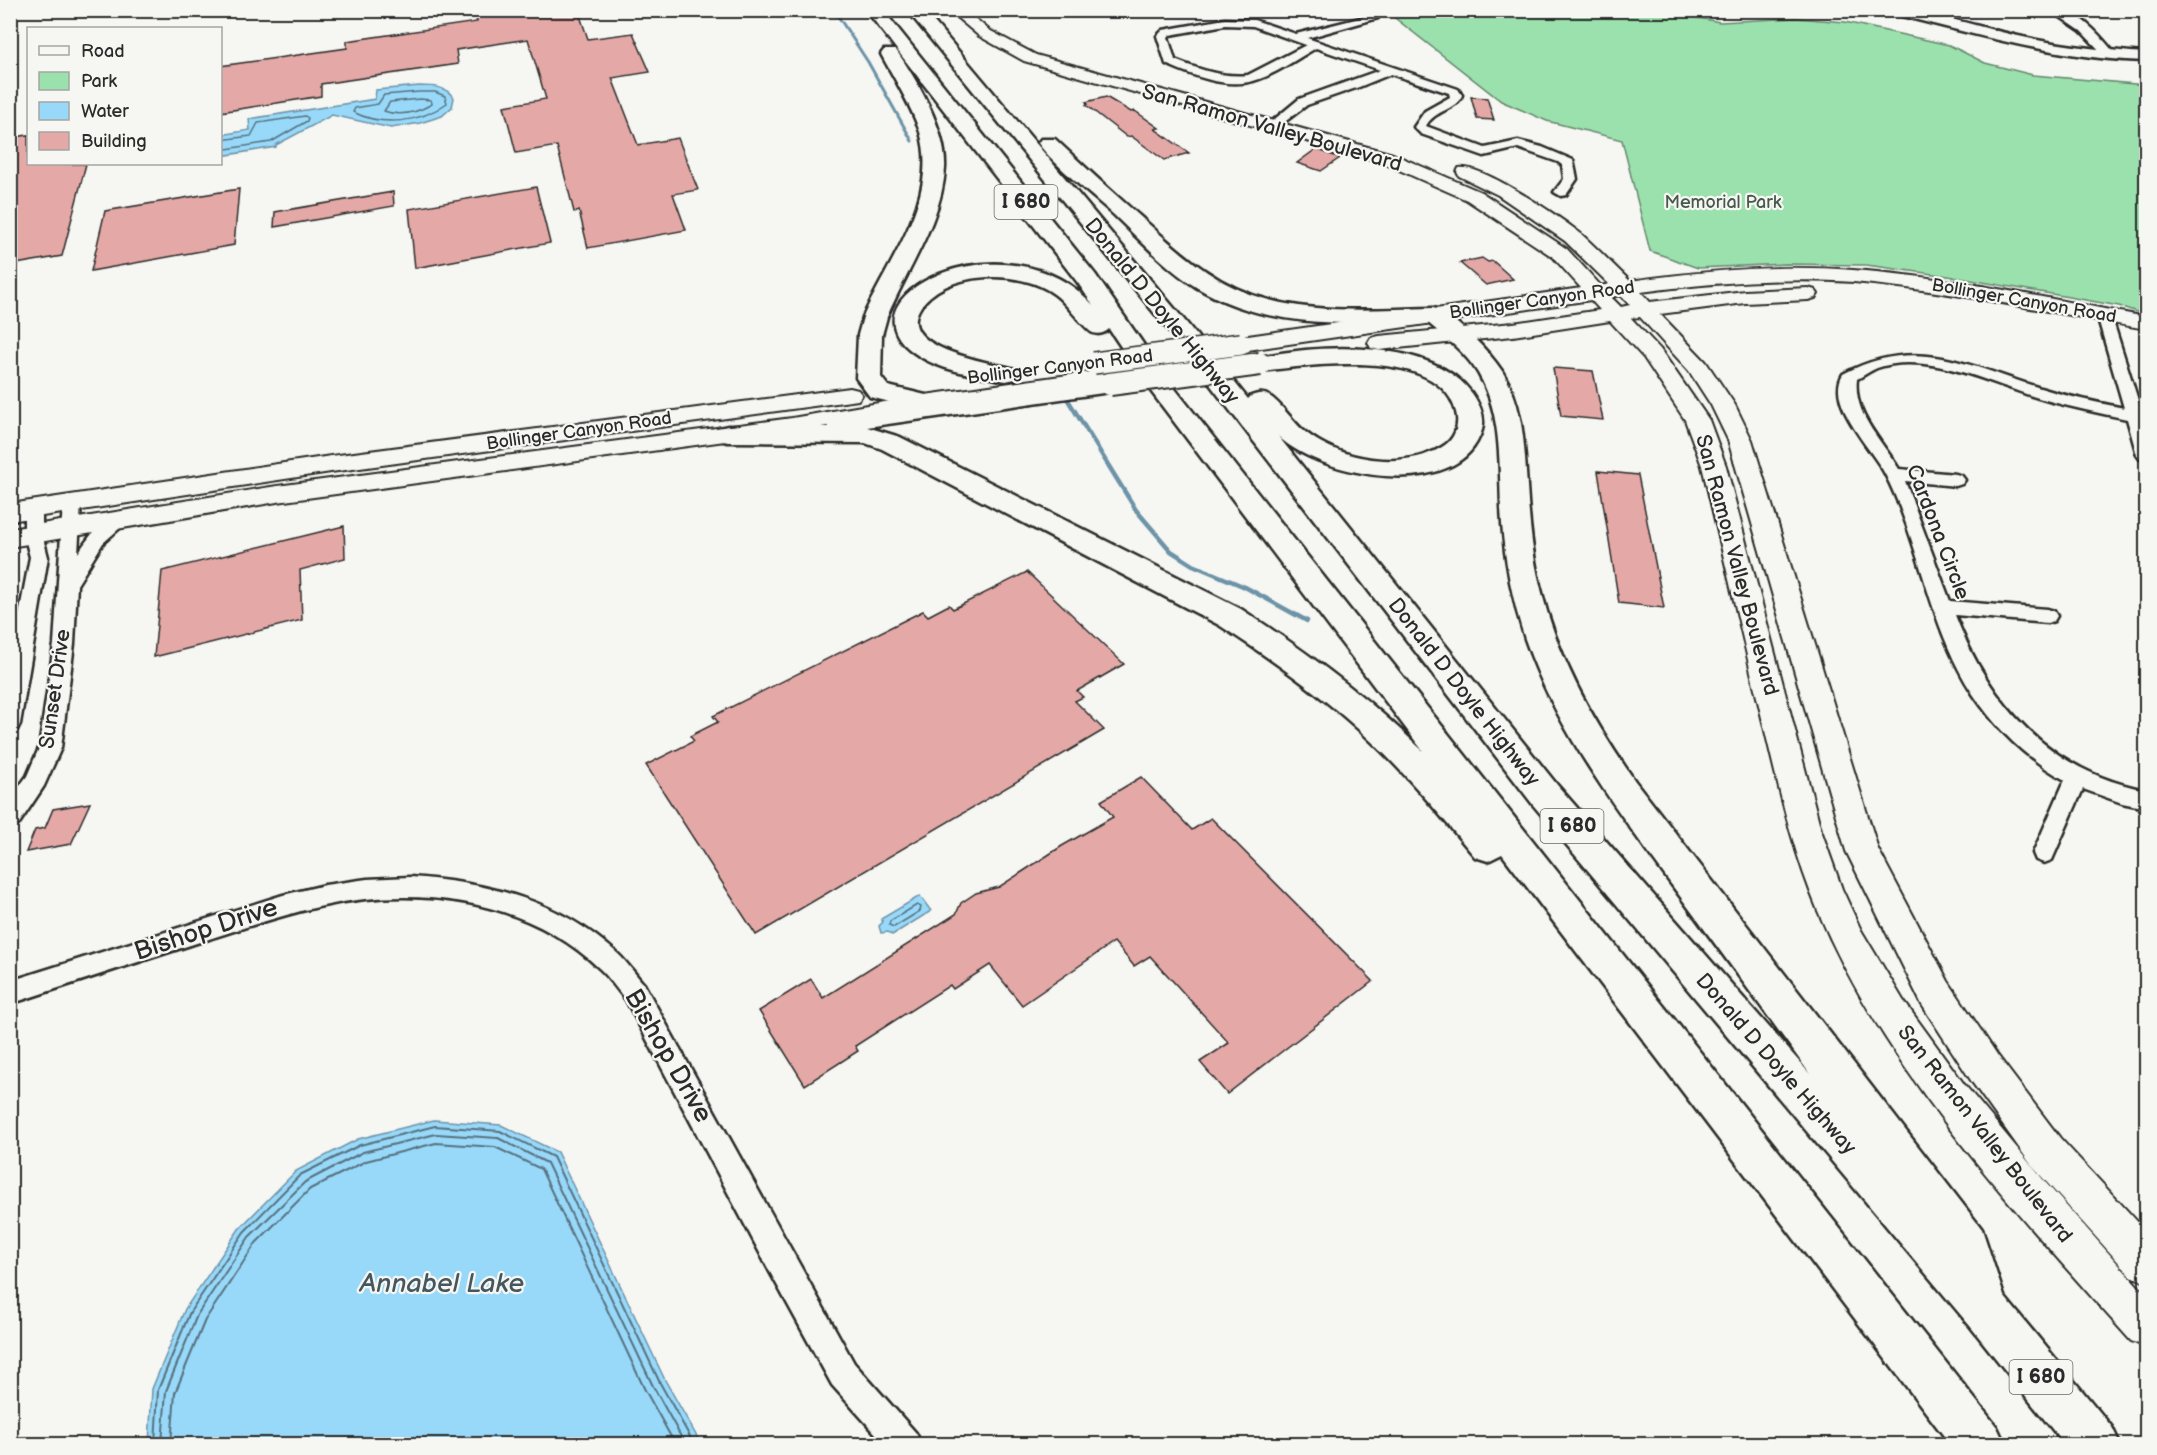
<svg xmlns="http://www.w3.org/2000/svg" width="2157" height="1455" viewBox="0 0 2157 1455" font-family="'Balsamiq Sans',sans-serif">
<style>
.green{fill:#9be1ad;stroke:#63866c;stroke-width:1.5}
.water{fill:#98d9fa;stroke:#6c93a7;stroke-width:1.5}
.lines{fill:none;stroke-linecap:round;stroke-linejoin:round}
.shore-far1{stroke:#57717e;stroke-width:1.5}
.shore{stroke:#57717e;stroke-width:2}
.stream-far1{stroke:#6c93a7;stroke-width:3}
.stream{stroke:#6c93a7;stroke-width:4.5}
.building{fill:#e4a9a6;stroke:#2b2b2b;stroke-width:1.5}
.minor-casing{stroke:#2b2b2b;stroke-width:5}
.tertiary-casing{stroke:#2b2b2b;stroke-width:5}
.secondary-casing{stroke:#2b2b2b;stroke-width:4}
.motorway-casing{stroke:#2b2b2b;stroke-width:5}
.minor{fill:#f6f6f2;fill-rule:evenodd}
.tertiary{fill:#f6f6f2;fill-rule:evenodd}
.secondary{fill:#f6f6f2;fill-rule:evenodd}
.motorway{fill:#f6f6f2;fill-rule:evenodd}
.secondary-bridge-casing{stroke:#2b2b2b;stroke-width:24;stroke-linecap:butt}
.motorway-bridge-casing{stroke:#2b2b2b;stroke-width:26;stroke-linecap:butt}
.secondary-bridge{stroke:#f6f6f2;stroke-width:21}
.motorway-bridge{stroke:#f6f6f2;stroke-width:22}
.labels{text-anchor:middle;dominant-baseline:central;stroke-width:4.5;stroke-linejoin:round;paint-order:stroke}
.far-park-label{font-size:18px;fill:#47584c;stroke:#f6f6f2}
.far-street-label{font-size:18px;fill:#2b2b2b;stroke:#f6f6f2}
.shield{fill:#f6f6f2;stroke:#686867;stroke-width:1.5}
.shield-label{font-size:20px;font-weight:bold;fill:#2b2b2b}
.street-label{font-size:21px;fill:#2b2b2b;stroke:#f6f6f2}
.near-street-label{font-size:26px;fill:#2b2b2b;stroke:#f6f6f2}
.near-water-label{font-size:27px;font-style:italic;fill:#46565f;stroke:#f6f6f2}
</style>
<rect width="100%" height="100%" fill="#f6f6f2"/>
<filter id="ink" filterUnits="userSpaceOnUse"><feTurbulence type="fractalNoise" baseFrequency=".0167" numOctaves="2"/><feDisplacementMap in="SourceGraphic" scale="12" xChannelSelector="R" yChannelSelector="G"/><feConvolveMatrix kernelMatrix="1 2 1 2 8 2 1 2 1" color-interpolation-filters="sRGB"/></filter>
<g filter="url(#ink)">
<path class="green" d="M 1656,10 L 1720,22 L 1796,18 L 1845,22 L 1949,45 L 1985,63 L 2033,75 L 2146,85 L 2146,315 L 2119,306 L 2063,296 L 1948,276 L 1866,265 L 1785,264 L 1698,268 L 1650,251 L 1622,140 L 1547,121 L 1501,101 L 1386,11 Z"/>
<g class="water">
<path d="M 419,86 C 433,86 446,86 454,98 L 452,107 L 442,116 L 420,123 L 391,128 L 332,115 L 276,145 L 276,147 L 221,156 L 221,135 L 250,130 L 249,119 L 375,99 L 376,90 Z"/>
<path d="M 920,896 L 931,911 L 892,935 L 888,932 L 881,933 L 879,926 L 883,922 L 881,919 Z"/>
<path d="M 434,1120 L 501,1125 L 557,1152 L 665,1380 L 701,1444 L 149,1444 L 152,1389 L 185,1309 L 239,1229 L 296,1171 L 358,1139 Z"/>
</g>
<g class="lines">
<g class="shore-far1">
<path d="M 419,92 L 435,92 L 445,96 L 447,103 C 420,123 383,127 353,112 L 355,108 L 378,104 L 384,95 Z"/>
<path d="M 420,99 L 431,100 L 432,104 C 418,112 400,117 384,111 L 390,102 Z"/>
<path d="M 220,140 L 251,136 L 258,123 L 305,116 L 308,118 L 307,121 L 271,142 L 220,150"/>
<path d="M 917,905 L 921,907 L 920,911 L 894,927 L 889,925 L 890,921 Z"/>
</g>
<g class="shore">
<path d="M 155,1444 L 158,1390 L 190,1312 L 244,1232 L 300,1175 L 360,1145 L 435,1126 L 500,1131 L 553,1157 L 660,1383 L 694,1444"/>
<path d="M 162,1444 L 166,1391 L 197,1315 L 249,1237 L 305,1182 L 363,1152 L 436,1134 L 498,1138 L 547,1163 L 653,1386 L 685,1444"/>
<path d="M 171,1444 L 175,1393 L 205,1320 L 256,1243 L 310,1189 L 366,1161 L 436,1143 L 495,1147 L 541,1169 L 645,1390 L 675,1444"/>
</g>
<path class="stream-far1" d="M 834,10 L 868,62 L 912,141"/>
<path class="stream" d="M 1068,400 L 1136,510 L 1171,551 L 1193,565 L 1245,587 L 1307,621"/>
</g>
<g class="building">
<path d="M 474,10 L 578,10 L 588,39 L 633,33 L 650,72 L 612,78 L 638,145 L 678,138 L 698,190 L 673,194 L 686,230 L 588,248 L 579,211 L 574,212 L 557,146 L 516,153 L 504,106 L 546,99 L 528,39 L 456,50 L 458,64 L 321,84 L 321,96 L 220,112 L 220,66 L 347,48 L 347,41 L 477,22 Z"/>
<path d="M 1106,97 L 1131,112 L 1135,111 L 1159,128 L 1155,129 L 1189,153 L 1164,160 L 1131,136 L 1127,137 L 1086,105 L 1088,104 L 1086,102 Z"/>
<path d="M 1471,97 L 1487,98 L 1494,120 L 1477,119 Z"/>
<path d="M 28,135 L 28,164 L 86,164 L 62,256 L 10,265 L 10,138 Z"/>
<path d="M 1316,149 L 1340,158 L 1321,171 L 1297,163 Z"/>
<path d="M 536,187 L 550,243 L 415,268 L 409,209 Z"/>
<path d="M 239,189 L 234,245 L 91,271 L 105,211 Z"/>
<path d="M 393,192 L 394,206 L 274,227 L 275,212 Z"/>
<path d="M 1482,258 L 1488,262 L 1493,261 L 1513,279 L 1486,285 L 1460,263 Z"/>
<path d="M 1553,368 L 1593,371 L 1603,420 L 1561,416 Z"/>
<path d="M 1598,471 L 1638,475 L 1664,608 L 1619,603 Z"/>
<path d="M 344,526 L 345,558 L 300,570 L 302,620 L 154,657 L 162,571 Z"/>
<path d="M 1027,572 L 1124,664 L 1077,691 L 1083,697 L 1075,701 L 1104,730 L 756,935 L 646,765 L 694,741 L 690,736 L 718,722 L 713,716 L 923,611 L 928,616 L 949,605 L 953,609 Z"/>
<path d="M 1141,777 L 1192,830 L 1211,818 L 1373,981 L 1227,1094 L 1200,1062 L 1229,1043 L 1150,956 L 1134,966 L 1114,942 L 1022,1005 L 990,965 L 953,989 L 950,985 L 855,1046 L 858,1051 L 805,1085 L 759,1011 L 811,979 L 823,998 L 956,914 L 961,903 L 976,893 L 999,887 L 1062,846 L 1113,817 L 1101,801 Z"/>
<path d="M 90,803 L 71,844 L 26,852 L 35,830 L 45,828 L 53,809 Z"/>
</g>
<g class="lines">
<g class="minor-casing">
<g id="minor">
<path d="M 1355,10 L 1368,10 L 1378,18 L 1307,38 L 1458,89 L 1462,95 C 1457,110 1434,110 1426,126 L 1485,148 L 1518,141 L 1542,147 L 1573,160 L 1577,179 L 1566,195 L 1561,196 L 1554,192 L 1564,179 L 1562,165 L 1558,162 L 1518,148 L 1484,156 L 1421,134 L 1414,127 L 1425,111 L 1450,97 L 1449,93 L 1391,74 L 1359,87 L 1307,105 L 1274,130 L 1268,126 L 1270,123 L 1299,99 L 1380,70 L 1316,48 C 1296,59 1275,75 1253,81 C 1226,89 1191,75 1166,64 L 1157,36 L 1163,30 L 1225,19 L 1254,20 L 1296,34 L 1364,17 ZM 1225,25 L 1253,26 L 1306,45 L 1248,75 C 1223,78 1198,69 1175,60 L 1168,37 L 1170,35 Z"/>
<path d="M 2050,10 C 2054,10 2060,10 2065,11 C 2084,16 2104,40 2116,55 L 2114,57 L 2106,57 L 2081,31 Z"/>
<path d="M 2104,311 L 2111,315 L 2143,416 L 2146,429 L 2146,460 L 2140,459 L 2137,455 L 2127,419 C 2099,413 2070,407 2042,399 C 1994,385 1927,350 1877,368 C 1870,371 1863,376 1857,379 C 1853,415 1882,440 1899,469 L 1956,474 L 1962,476 L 1965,480 L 1962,484 L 1956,486 L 1905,481 L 1950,601 L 2047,609 L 2054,611 L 2057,616 L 2054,621 L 2047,623 L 1955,615 C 1989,704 2050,772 2146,790 L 2146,808 L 2122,803 L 2083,789 L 2052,860 L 2044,863 L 2036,860 L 2033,853 L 2065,780 C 2027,759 1997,730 1973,694 C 1929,627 1921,544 1885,474 C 1872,449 1825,403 1843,374 C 1915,336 1964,364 2034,386 C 2064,396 2094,402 2124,408 L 2097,315 Z"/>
<path d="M 72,497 L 78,499 L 81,503 L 78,553 C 88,539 106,510 126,516 L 129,520 L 103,543 L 77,585 L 74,644 L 61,748 L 44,786 L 18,825 L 10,827 L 10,799 L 27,776 L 39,748 L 54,644 L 63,503 L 66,499 Z"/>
<path d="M 33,503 L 39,505 L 42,509 L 42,534 L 48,557 L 20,724 L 17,730 L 10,732 L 10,663 L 30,557 L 24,534 L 24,509 L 27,505 Z"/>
<path d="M 410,877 C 486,882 559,900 617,953 C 627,962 635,974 644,984 L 854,1363 L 916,1433 L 921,1444 L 885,1444 L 832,1385 L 770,1272 L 626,1000 C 617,990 610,978 600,969 C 527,899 418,885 323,906 C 284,914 247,927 209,939 C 143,960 77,982 10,1004 L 10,981 L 283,895 L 325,885 L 367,879 Z"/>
</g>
</g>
<g class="tertiary-casing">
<path id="tertiary" d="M 1889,10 C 1934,10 1979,28 2023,37 C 2063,46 2105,50 2146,53 L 2146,61 C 2059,59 1974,34 1890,13 Z"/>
</g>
<g class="secondary-casing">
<g id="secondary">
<path d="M 948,10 L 965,10 L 989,30 L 1036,55 L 1393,154 L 1481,192 L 1567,249 L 1601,286 L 1609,284 L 1565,241 L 1498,195 L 1459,176 L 1457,172 L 1459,168 C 1481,163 1561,218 1580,233 C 1597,248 1613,265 1630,281 C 1703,271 1780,264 1853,270 C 1952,277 2050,299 2146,317 L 2146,329 C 2049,312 1952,291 1854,282 C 1786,277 1708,283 1641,292 L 1650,302 L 1745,291 L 1808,288 L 1815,290 L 1818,294 L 1815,298 L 1808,300 L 1745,303 L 1660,314 L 1706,362 L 1735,405 L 1752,440 L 1878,849 L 1948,981 L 1998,1056 L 2060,1138 L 2146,1231 L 2146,1282 L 2131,1276 L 2032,1166 L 1972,1082 L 1922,1005 L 1846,851 L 1728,440 L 1711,405 L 1689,371 L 1640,317 L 1631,318 L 1660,349 L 1709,420 L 1726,466 L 1821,830 L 1842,889 L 1861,930 L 1903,1000 L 1964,1084 L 2046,1183 L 2146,1295 L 2146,1347 L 2131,1341 C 2017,1213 1885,1071 1818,911 C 1791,847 1777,780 1761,714 C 1741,631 1722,549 1702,466 L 1685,420 L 1644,358 L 1610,321 L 1513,336 L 1379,350 L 1371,348 L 1368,343 L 1371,338 L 1379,336 L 1513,323 L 1600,310 L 1591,300 L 1241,351 L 1233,349 L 1230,344 L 1233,339 L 1241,337 L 1581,288 L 1553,257 L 1467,200 L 1381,162 L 1024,61 L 979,36 ZM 1620,295 L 1630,305 L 1621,307 L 1611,297 Z"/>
<path d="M 1104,370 L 1112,372 L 1115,377 L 1112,382 L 925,409 L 792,432 L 277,502 L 10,547 L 10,529 L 277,486 L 792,418 L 925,395 Z"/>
<path d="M 850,388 L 858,390 L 862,395 L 858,400 L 331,472 L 10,521 L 10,504 L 331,456 Z"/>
</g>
</g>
<g class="motorway-casing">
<g id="motorway">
<path d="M 866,10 L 883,10 L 1095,274 L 1168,380 L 1997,1427 L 2005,1444 L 1950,1444 L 1502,854 L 1488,861 L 1475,857 C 1442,817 1409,777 1371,741 C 1325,697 1273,660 1219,625 L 882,449 L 865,443 L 728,442 L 719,440 L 715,434 L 719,428 L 728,426 L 828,427 L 826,423 L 830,417 L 906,406 L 870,397 L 856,378 L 858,335 L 863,317 C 888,261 940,197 920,132 C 911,105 895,80 881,54 L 884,50 L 896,50 C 917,80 947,131 945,168 C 942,221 907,269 887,317 L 882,335 L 881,377 L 888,386 L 934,397 L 937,401 L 1110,376 L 1119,379 L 1123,384 L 1119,389 L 1110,392 L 867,427 L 900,437 L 1241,609 C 1306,651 1367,696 1423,751 L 1150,390 L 1109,329 C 1105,333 1099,335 1093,333 C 1084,329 1066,302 1054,294 C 1021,269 944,270 920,308 C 894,349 994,363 1015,369 L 1018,374 L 1015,379 L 1006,381 C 977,375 945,372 919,356 C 827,299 1009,211 1093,305 L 1078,283 Z"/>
<path d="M 907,10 L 924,10 L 1185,321 L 1248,399 L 1251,396 C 1257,394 1263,392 1269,396 C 1280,402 1293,422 1304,431 C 1339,460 1402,471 1442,447 C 1454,440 1460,426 1456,412 C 1439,345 1309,366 1260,371 L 1251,369 L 1248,364 L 1251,359 C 1312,344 1429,337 1471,392 C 1479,403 1486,416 1482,430 C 1460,504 1319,477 1278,436 L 1558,786 L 1810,1074 C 1763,1009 1716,945 1668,880 C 1613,804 1556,729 1525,639 C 1513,602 1505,563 1502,524 C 1498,474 1505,418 1478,373 C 1466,353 1445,337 1427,322 C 1350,324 1265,329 1196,287 C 1166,268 1140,240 1114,215 C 1093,196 1054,165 1038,143 L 1041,139 L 1055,139 C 1084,166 1113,193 1143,219 C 1182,254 1217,287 1269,300 C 1321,314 1379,309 1433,308 L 1441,310 C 1464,328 1486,347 1502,371 C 1524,406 1524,446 1527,486 C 1529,519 1532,553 1540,585 C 1557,658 1593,721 1635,781 L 1982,1229 L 2004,1296 L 2112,1427 L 2120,1444 L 2064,1444 L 1970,1326 L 1534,806 L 1169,331 Z"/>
</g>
</g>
<use href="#minor" class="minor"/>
<use href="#tertiary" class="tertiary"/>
<use href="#secondary" class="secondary"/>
<use href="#motorway" class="motorway"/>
<g class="secondary-bridge-casing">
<path id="secondary-bridge" d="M 1094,363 L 1241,344"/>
</g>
<g class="motorway-bridge-casing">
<path id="motorway-bridge" d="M 1110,384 L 1260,364"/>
</g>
<use href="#secondary-bridge" class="secondary-bridge"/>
<use href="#motorway-bridge" class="motorway-bridge"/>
</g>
</g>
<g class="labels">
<g class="far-park-label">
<text x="1723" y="202">Memorial Park</text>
</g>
<g class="far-street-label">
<text transform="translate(1542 300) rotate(-8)">Bollinger Canyon Road</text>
<text transform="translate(2024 301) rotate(10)">Bollinger Canyon Road</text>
<text transform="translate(1060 367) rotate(-7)">Bollinger Canyon Road</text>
<text transform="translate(579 431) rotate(-8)">Bollinger Canyon Road</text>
</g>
<g class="shield">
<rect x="994.5" y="185" width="63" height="34" rx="4.5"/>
<rect x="1540.5" y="809" width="63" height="34" rx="4.5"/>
<rect x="2009.5" y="1360" width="63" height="34" rx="4.5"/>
</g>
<g class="shield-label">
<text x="1026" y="202">I 680</text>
<text x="1572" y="826">I 680</text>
<text x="2041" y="1377">I 680</text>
</g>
<g class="street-label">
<text transform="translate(1272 128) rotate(16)">San Ramon Valley Boulevard</text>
<text transform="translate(1162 311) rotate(51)">Donald D Doyle Highway</text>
<text transform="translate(1938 532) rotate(69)">Cardona Circle</text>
<text transform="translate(1737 565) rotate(75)">San Ramon Valley Boulevard</text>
<text transform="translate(55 689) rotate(-82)">Sunset Drive</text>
<text transform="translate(1464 692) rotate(52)">Donald D Doyle Highway</text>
<text transform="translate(1776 1064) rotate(49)">Donald D Doyle Highway</text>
<text transform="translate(1985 1134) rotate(52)">San Ramon Valley Boulevard</text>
</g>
<g class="near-street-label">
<text transform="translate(206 930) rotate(-18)">Bishop Drive</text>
<text transform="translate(668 1056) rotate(60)">Bishop Drive</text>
</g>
<g class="near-water-label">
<text x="442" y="1284">Annabel Lake</text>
</g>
</g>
<rect width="2157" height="1455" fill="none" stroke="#f6f6f2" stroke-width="36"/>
<rect x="18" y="18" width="2121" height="1419" fill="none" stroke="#2b2b2b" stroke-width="2" filter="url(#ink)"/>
<rect x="27" y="27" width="195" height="138" fill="#f6f6f2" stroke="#a5a5a2" stroke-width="1.5"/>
<rect x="39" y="46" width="30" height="9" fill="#f6f6f2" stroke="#a5a5a2" stroke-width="1.5"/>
<text x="81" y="57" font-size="18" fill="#2b2b2b">Road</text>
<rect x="39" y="72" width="30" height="18" fill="#9be1ad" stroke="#a5a5a2" stroke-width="1.5"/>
<text x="81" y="87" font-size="18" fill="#2b2b2b">Park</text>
<rect x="39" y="102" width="30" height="18" fill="#98d9fa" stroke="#a5a5a2" stroke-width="1.5"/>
<text x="81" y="117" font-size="18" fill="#2b2b2b">Water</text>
<rect x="39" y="132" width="30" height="18" fill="#e4a9a6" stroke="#a5a5a2" stroke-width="1.5"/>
<text x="81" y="147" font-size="18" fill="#2b2b2b">Building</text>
</svg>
